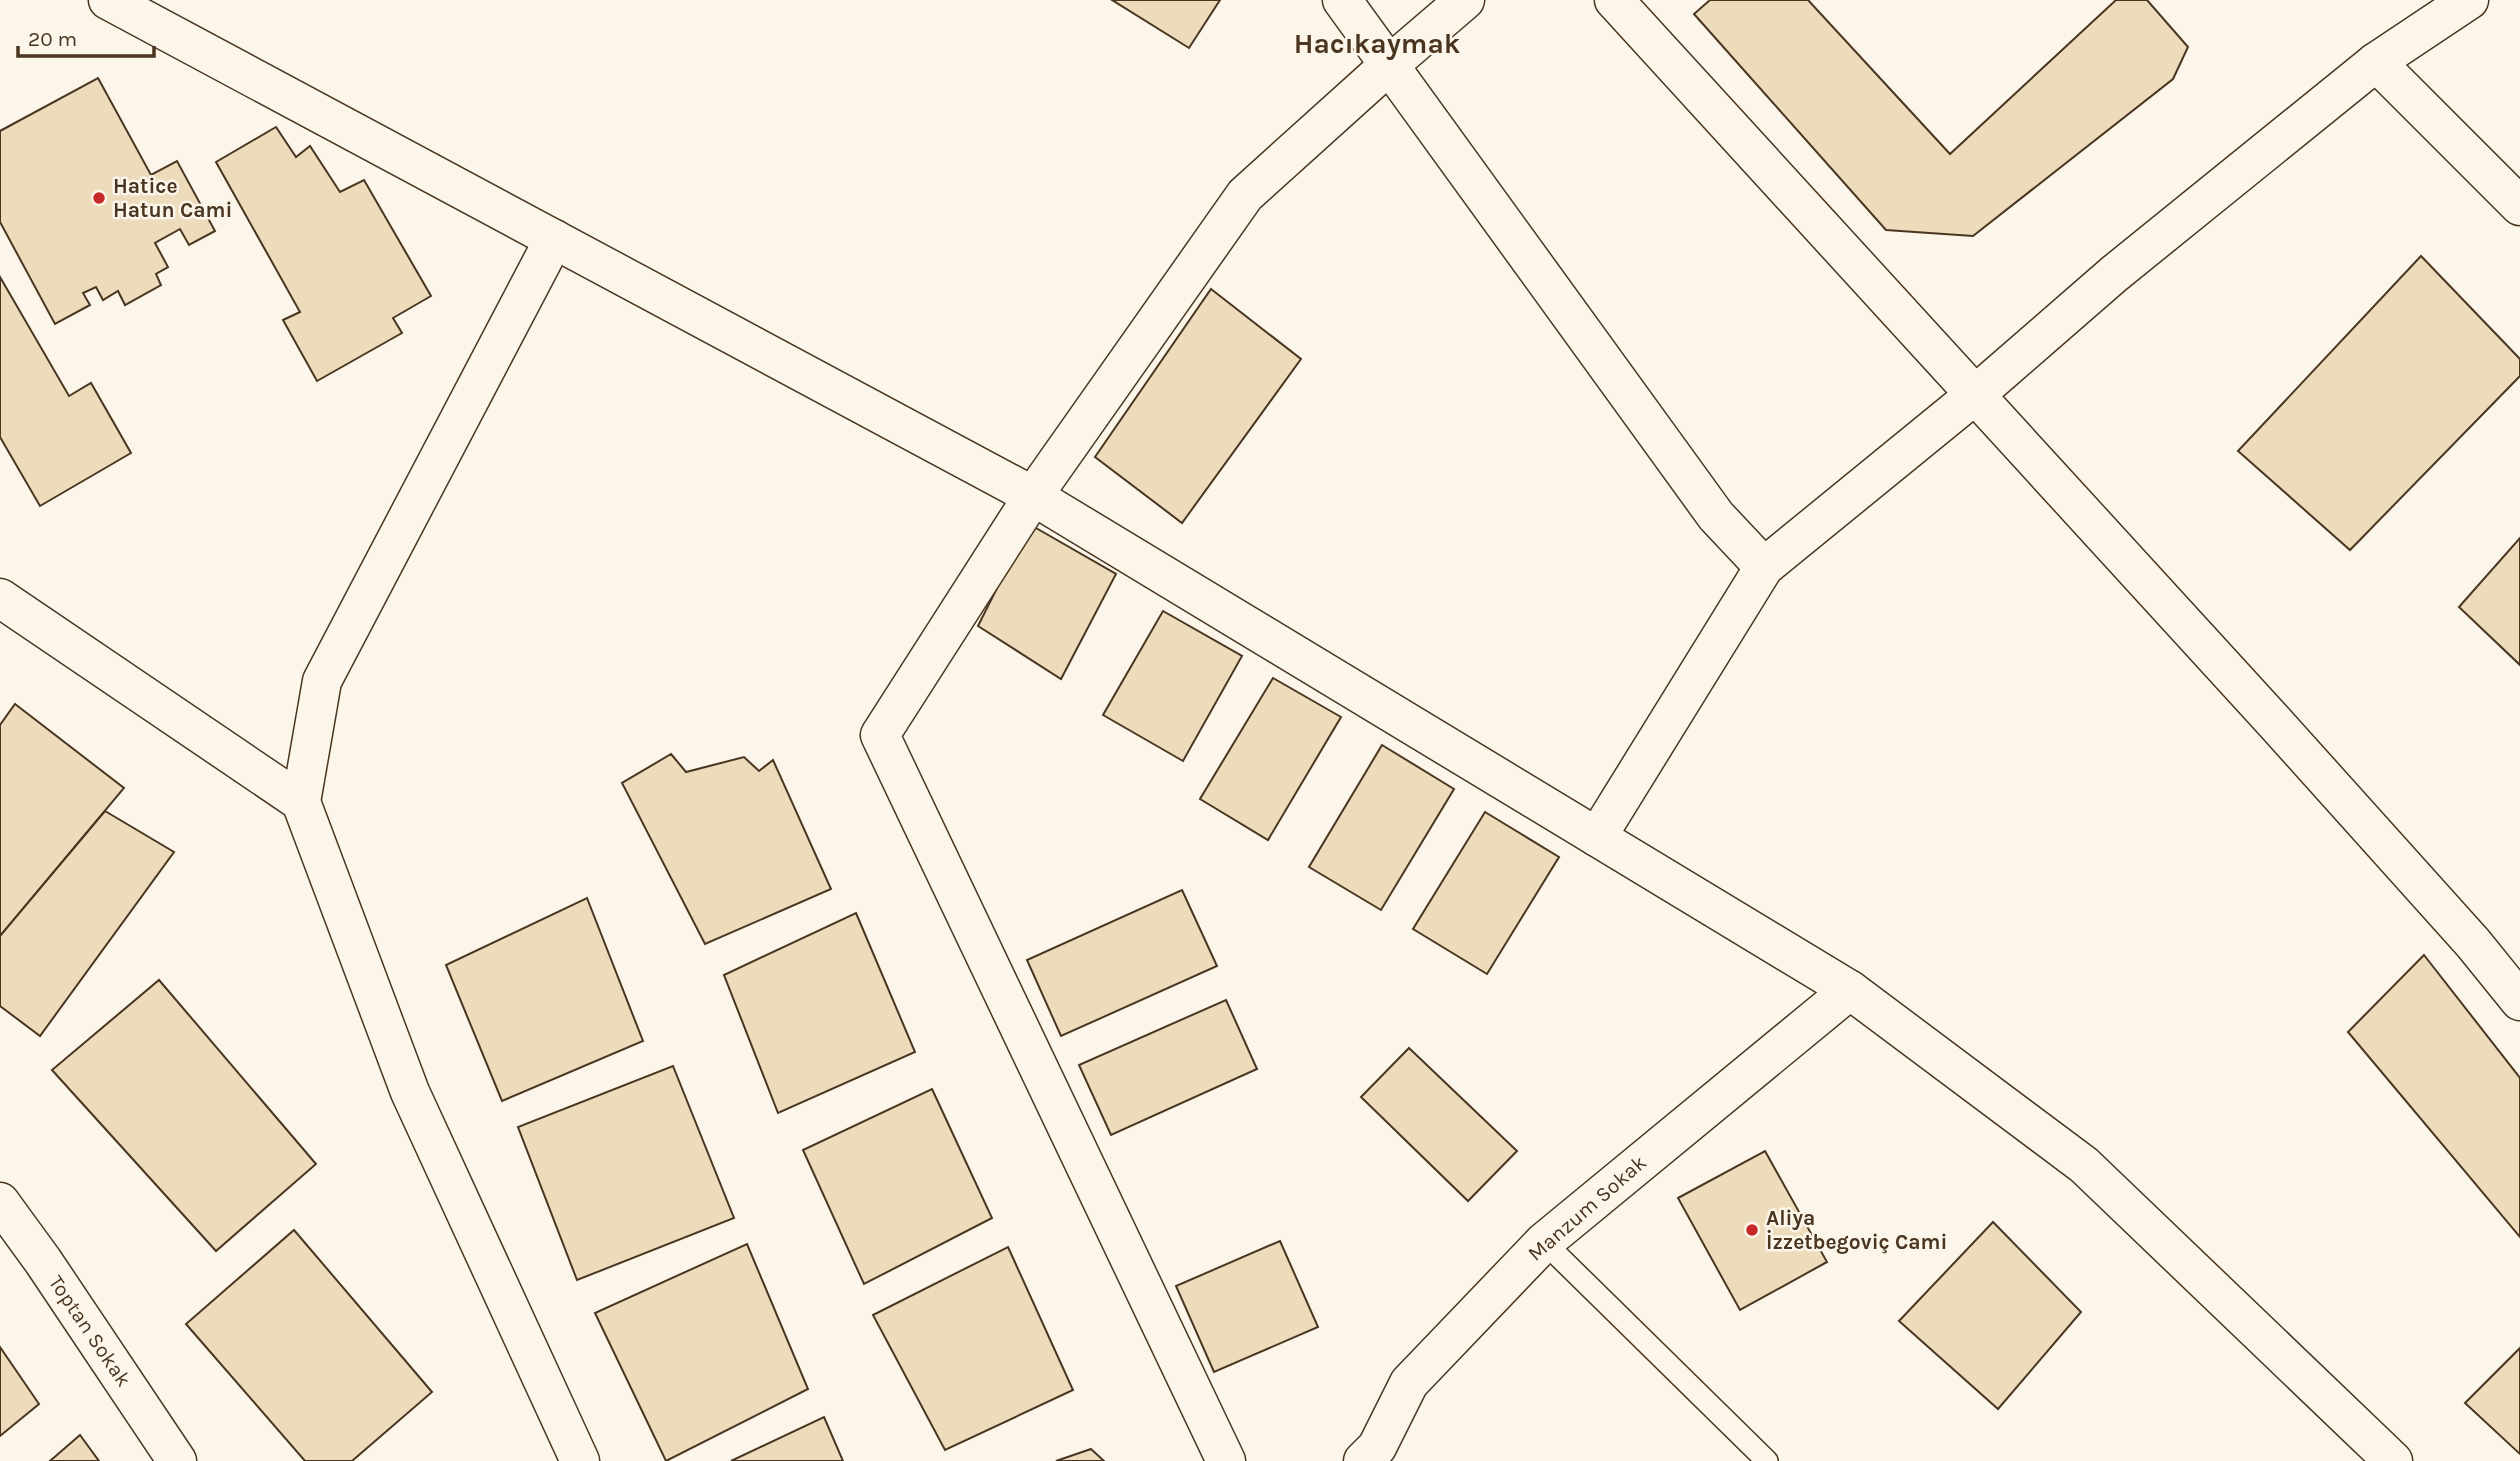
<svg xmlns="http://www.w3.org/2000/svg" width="2520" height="1461" viewBox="0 0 2520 1461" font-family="Karla,sans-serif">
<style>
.building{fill:#ecdcbc;stroke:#4a3520;stroke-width:2}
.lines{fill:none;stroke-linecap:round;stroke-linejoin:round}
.service-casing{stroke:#4a3520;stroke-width:24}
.minor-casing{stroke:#4a3520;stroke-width:41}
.service{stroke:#fbf6e9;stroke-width:21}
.minor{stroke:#fbf6e9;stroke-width:38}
.poi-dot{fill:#c62828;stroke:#fbf6e9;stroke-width:2.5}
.labels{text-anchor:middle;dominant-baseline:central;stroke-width:5;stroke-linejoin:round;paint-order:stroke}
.poi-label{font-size:21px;font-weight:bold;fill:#4a3520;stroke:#fbf6e9;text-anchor:start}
.street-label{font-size:21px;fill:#4a3520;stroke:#fbf6e9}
.district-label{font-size:28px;font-weight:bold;fill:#4a3520;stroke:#fbf6e9}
</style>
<rect width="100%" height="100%" fill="#fbf6e9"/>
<g class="building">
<path d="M 1112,0 L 1220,0 L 1189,48 Z"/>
<path d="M 1710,0 L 1808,0 L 1950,154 L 2116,0 L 2147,0 L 2188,47 L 2173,79 L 1973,236 L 1886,230 L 1694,14 Z"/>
<path d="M 98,78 L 151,175 L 177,161 L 215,231 L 189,245 L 180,229 L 155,243 L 168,267 L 156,274 L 161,285 L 125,305 L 118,291 L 103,300 L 96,287 L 83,293 L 90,305 L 55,324 L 0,222 L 0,131 Z"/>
<path d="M 276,127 L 296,157 L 310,146 L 340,192 L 364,180 L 431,296 L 393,318 L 402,333 L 317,381 L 283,320 L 300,312 L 216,162 Z"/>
<path d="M 2421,256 L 2520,359 L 2520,376 L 2350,550 L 2238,451 Z"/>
<path d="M 0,277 L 69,396 L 91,383 L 131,453 L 40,506 L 0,437 Z"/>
<path d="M 1211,289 L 1301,359 L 1182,523 L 1095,457 Z"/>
<path d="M 1029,524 L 1116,574 L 1061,679 L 978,626 Z"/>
<path d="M 2520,538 L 2520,665 L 2459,607 Z"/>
<path d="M 1163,611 L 1242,656 L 1183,761 L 1103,715 Z"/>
<path d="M 1273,678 L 1341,717 L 1268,840 L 1200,799 Z"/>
<path d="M 15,704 L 124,788 L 0,936 L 0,725 Z"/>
<path d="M 1382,745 L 1454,789 L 1381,910 L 1309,867 Z"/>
<path d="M 671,754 L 686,772 L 744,757 L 759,771 L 773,760 L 831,889 L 705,944 L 622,783 Z"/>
<path d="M 105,811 L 174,852 L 40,1036 L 0,1006 L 0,936 Z"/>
<path d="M 1485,812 L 1559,857 L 1487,974 L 1413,929 Z"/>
<path d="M 1182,890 L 1217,966 L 1061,1036 L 1027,960 Z"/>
<path d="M 587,898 L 643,1041 L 502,1101 L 446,965 Z"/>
<path d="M 856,913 L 915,1052 L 778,1113 L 724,975 Z"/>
<path d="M 2424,955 L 2520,1078 L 2520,1237 L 2348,1032 Z"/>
<path d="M 159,980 L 316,1164 L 216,1251 L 52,1070 Z"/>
<path d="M 1226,1000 L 1257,1069 L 1111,1135 L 1079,1065 Z"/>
<path d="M 1409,1048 L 1517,1151 L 1468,1201 L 1361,1097 Z"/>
<path d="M 673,1066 L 734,1218 L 577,1280 L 518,1127 Z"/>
<path d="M 932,1089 L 992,1218 L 864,1284 L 803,1150 Z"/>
<path d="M 1765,1151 L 1827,1262 L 1740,1310 L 1678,1198 Z"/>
<path d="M 1993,1222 L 2081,1312 L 1998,1409 L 1899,1321 Z"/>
<path d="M 294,1230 L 432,1392 L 352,1461 L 305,1461 L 186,1324 Z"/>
<path d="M 1280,1241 L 1318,1327 L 1214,1372 L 1176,1286 Z"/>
<path d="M 747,1244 L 808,1389 L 666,1461 L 595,1313 Z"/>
<path d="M 1008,1247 L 1073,1390 L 945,1450 L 873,1315 Z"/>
<path d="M 0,1347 L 39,1404 L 0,1436 Z"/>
<path d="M 2520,1348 L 2520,1454 L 2465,1403 Z"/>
<path d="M 824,1417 L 843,1461 L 731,1461 Z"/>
<path d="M 80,1435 L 99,1461 L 50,1461 Z"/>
<path d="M 1091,1449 L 1104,1461 L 1056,1461 Z"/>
</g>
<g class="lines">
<g class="service-casing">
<path id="service" d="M 1544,1242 L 1767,1461"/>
</g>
<g class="minor-casing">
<g id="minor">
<path d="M 108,0 L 1033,496 L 1850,990 L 2084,1165 L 2393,1461"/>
<path d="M 1342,0 L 1716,516 L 1764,567"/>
<path d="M 1614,0 L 2278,726 L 2473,943 L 2520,1001"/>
<path d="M 2376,62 L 2520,206"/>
<path d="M 554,239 L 322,681 L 301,802 L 410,1092 L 580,1461"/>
<path d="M 0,598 L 301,802"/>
<path d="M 1597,837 L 1764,567 L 1976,394 L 2114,274 L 2376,62 L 2469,0"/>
<path d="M 0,1202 L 43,1261 L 177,1461"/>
<path d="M 1226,1461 L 880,735 L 1033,496 L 1245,195 L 1388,66 L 1465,0"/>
<path d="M 1363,1461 L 1377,1447 L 1409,1383 L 1544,1242 L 1850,990"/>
</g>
</g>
<use href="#service" class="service"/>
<use href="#minor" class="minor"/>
</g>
<g class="poi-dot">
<circle cx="99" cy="198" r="7"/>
<circle cx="1752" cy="1230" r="7"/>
</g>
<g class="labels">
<g class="poi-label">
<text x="113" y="186">Hatice<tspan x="113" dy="24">Hatun Cami</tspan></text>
<text x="1766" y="1218">Aliya<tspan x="1766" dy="24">İzzetbegoviç Cami</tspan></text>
</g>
<g class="street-label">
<text transform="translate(1587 1208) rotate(-41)">Manzum Sokak</text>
<text transform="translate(90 1331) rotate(56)">Toptan Sokak</text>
</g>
<g class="district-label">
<text x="1377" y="43">Hacıkaymak</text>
</g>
</g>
<path d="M18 46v10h136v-10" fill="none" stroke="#4a3520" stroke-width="3.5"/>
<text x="28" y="46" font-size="21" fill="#4a3520" stroke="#fbf6e9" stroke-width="5" paint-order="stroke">20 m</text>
</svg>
